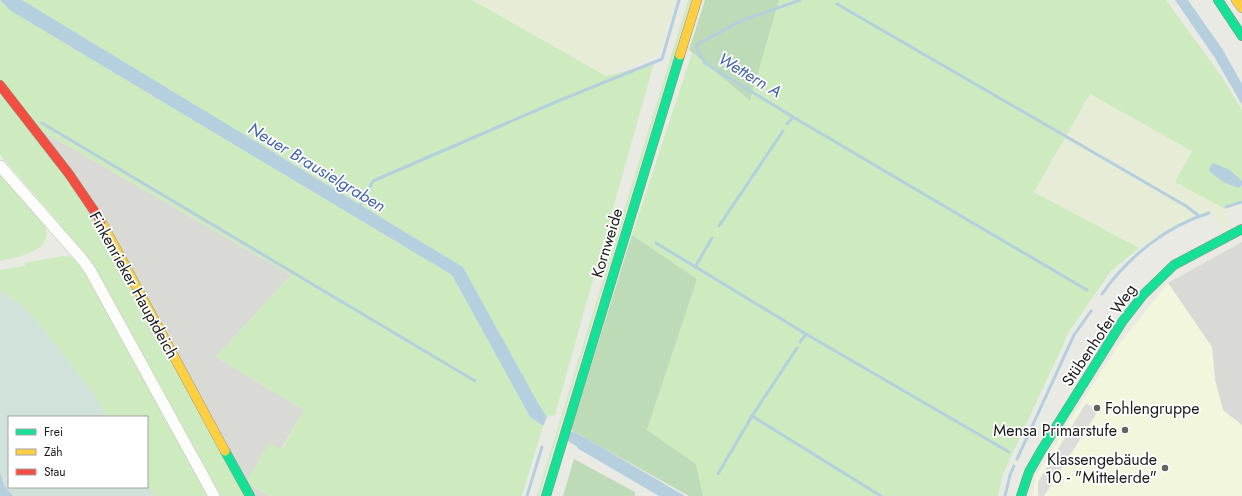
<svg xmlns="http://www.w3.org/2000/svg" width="1242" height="496" viewBox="0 0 1242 496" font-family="Jost,sans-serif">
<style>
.residential{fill:#d9d9d5}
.education{fill:#f1f6dd}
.farmland{fill:#e7ecd6}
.grass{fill:#ceebc0}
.forest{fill:#bddbb7}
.wetland{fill:#d1e2db}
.parking{fill:#dcdcda}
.water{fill:#b5cfdf}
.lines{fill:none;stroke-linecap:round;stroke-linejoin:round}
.stream{stroke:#b5cfdf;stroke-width:3}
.canal{stroke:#b5cfdf;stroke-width:11}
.street-casing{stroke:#c2c2c0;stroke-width:12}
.fast-casing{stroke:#8e957c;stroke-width:10}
.slow-casing{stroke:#8e957c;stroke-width:10}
.jam-casing{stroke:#8e957c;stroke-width:10}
.street{stroke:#fcfcfb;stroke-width:11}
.fast{stroke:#16e098;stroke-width:9}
.slow{stroke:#ffcf43;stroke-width:9}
.jam{stroke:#f24e42;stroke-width:9}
.poi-dot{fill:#636361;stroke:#fff;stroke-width:1.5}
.labels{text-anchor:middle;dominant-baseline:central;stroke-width:3.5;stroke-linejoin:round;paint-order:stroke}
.street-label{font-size:16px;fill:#1b1b1b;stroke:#fff}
.poi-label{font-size:16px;fill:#1b1b1b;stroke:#fff;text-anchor:end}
.water-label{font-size:17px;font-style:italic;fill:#4565ad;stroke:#fff}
</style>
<rect width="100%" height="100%" fill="#eaeae4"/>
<g class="residential">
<path d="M 30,124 L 291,275 L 216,357 L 304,410 L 281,449 L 247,483 L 269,496 L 254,496 Z"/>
<path d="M 1242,242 L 1242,425 L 1223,410 L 1215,380 L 1212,347 L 1168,283 Z"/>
</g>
<path class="education" d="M 1168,283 L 1212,347 L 1215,380 L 1223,410 L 1242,425 L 1242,496 L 1032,496 L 1036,476 L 1072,417 L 1117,347 Z"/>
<g class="farmland">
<path d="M 472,0 L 676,0 L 659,55 L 606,76 Z"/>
<path d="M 1090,94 L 1192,151 L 1175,182 L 1225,209 L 1232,223 L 1221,229 L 1213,214 L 1209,213 L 1199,216 L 1170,230 L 1139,248 L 1034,192 Z"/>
</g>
<g class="grass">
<path d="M 22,0 L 472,0 L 606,76 L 654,63 L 555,415 L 547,417 L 538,403 L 463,267 Z"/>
<path d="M 688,0 L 691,0 L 539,496 L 537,496 Z"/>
<path d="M 779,0 L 1166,0 L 1222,77 L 1242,110 L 1242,200 L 1225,209 L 1175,182 L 1192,151 L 1090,94 L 1034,192 L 1139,248 L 1111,271 L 1070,330 L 1003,474 L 998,496 L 703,496 L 696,464 L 647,431 L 697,279 L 632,235 L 692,53 L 750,101 Z"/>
<path d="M 0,1 L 11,11 L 452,275 L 530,417 L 543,426 L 522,496 L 269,496 L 246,482 L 269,443 L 282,449 L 304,410 L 216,357 L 291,275 L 30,124 L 0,85 Z"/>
<path d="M 0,90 L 71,182 L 246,496 L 219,496 L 62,231 L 59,223 L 0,155 Z"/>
<path d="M 0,172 L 43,221 C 58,252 19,256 0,261 Z"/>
<path d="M 63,256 C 74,255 77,261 83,269 L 209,496 L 154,496 L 147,484 L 147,417 L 107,417 L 94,394 L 46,332 L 24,307 L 0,291 L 0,270 L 25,266 L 24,263 Z"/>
</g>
<g class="forest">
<path d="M 705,0 L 779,0 L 750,101 L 689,50 Z"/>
<path d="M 632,235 L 697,279 L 647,430 L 696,464 L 703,496 L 689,496 L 571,430 Z"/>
<path d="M 574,459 L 635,492 L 635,496 L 563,496 Z"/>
</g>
<path class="wetland" d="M 0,291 L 24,307 L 46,332 L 94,394 L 108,417 L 9,417 L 9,487 L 147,487 L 147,484 L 154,496 L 13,496 L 4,485 L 0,472 Z"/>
<path class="parking" d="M 1086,403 L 1098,411 L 1044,496 L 1038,496 L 1038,482 Z"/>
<g class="water">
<path d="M 0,0 L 22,0 L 463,267 L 538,403 L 547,417 L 543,426 L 530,417 L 452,275 L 11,11 Z"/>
<path d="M 1175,0 L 1188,0 L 1223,50 L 1242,84 L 1242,105 L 1215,58 Z"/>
<path d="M 1214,163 L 1230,170 L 1242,181 L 1242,185 L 1239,188 L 1225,183 L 1211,173 L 1209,170 L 1211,165 Z"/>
<path d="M 584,437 L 685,496 L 659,496 L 577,448 Z"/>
<path d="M 0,472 L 4,485 L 13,496 L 0,496 Z"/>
</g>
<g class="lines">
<g class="stream">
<path d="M 800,0 L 741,21 L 698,44 L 696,48 L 705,63 L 793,117 L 1087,290"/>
<path d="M 837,4 L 1186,206 L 1199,216"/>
<path d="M 42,123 L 475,381"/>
<path d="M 787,124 L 793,117"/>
<path d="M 1226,207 L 1242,202"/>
<path d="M 359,208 L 373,181 L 558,101 L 662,59 L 679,0"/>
<path d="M 719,226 L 783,131"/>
<path d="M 656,243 L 806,334 L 1009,452"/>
<path d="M 695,267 L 712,238"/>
<path d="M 1102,294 C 1127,258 1166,226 1209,213"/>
<path d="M 800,342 L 806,334"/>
<path d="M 752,416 L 881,496"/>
<path d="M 1017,459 L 1074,335 L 1091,311"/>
<path d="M 718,474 L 752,416 L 797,348"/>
<path d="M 527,496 L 542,447"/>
<path d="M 1005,496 L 1010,475 L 1014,466"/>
</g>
<path class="canal" d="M 572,437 L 594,450"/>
<g class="street-casing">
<path id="street" d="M 0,166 L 81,258 L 90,270 L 214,496"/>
</g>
<g class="fast-casing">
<g id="fast">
<path d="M 1218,0 L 1242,36"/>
<path d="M 225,451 L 250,496"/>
<path d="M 546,496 L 680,55"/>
<path d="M 1021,496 L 1029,472 L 1041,451 L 1122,322 L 1143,295 L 1174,265 L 1242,229"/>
</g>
</g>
<g class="slow-casing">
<g id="slow">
<path d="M 1236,0 L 1242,8"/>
<path d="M 680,55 L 697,0"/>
<path d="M 101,221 L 225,451"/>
</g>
</g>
<g class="jam-casing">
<path id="jam" d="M 0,85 L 69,174 L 101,221"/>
</g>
<use href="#street" class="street"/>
<use href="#fast" class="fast"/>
<use href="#slow" class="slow"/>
<use href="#jam" class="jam"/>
</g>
<g class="poi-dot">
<circle cx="1097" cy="408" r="4"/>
<circle cx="1125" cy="430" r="4"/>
<circle cx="1165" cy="468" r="4"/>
</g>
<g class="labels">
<g class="street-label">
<text transform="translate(607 243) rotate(-73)">Kornweide</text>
<text transform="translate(134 285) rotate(61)">Finkenrieker Hauptdeich</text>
<text transform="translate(1099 335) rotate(-56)">Stübenhofer Weg</text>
</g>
<g class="poi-label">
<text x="1105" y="408" text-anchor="start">Fohlengruppe</text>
<text x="1117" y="430">Mensa Primarstufe</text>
<text x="1157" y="459">Klassengebäude<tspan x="1157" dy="18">10 - "Mittelerde"</tspan></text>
</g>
<g class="water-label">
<text transform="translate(750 75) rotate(31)">Wettern A</text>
<text transform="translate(317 167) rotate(31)">Neuer Brausielgraben</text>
</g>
</g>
<rect x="8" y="416" width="140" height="72" fill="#ffffff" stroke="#a4a4a4"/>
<rect x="16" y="429" width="20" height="6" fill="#16e098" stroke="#a4a4a4"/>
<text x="44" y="436" font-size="12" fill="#1b1b1b">Frei</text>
<rect x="16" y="449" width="20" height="6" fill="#ffcf43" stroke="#a4a4a4"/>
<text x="44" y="456" font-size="12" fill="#1b1b1b">Zäh</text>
<rect x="16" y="469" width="20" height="6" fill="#f24e42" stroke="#a4a4a4"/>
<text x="44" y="476" font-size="12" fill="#1b1b1b">Stau</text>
</svg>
